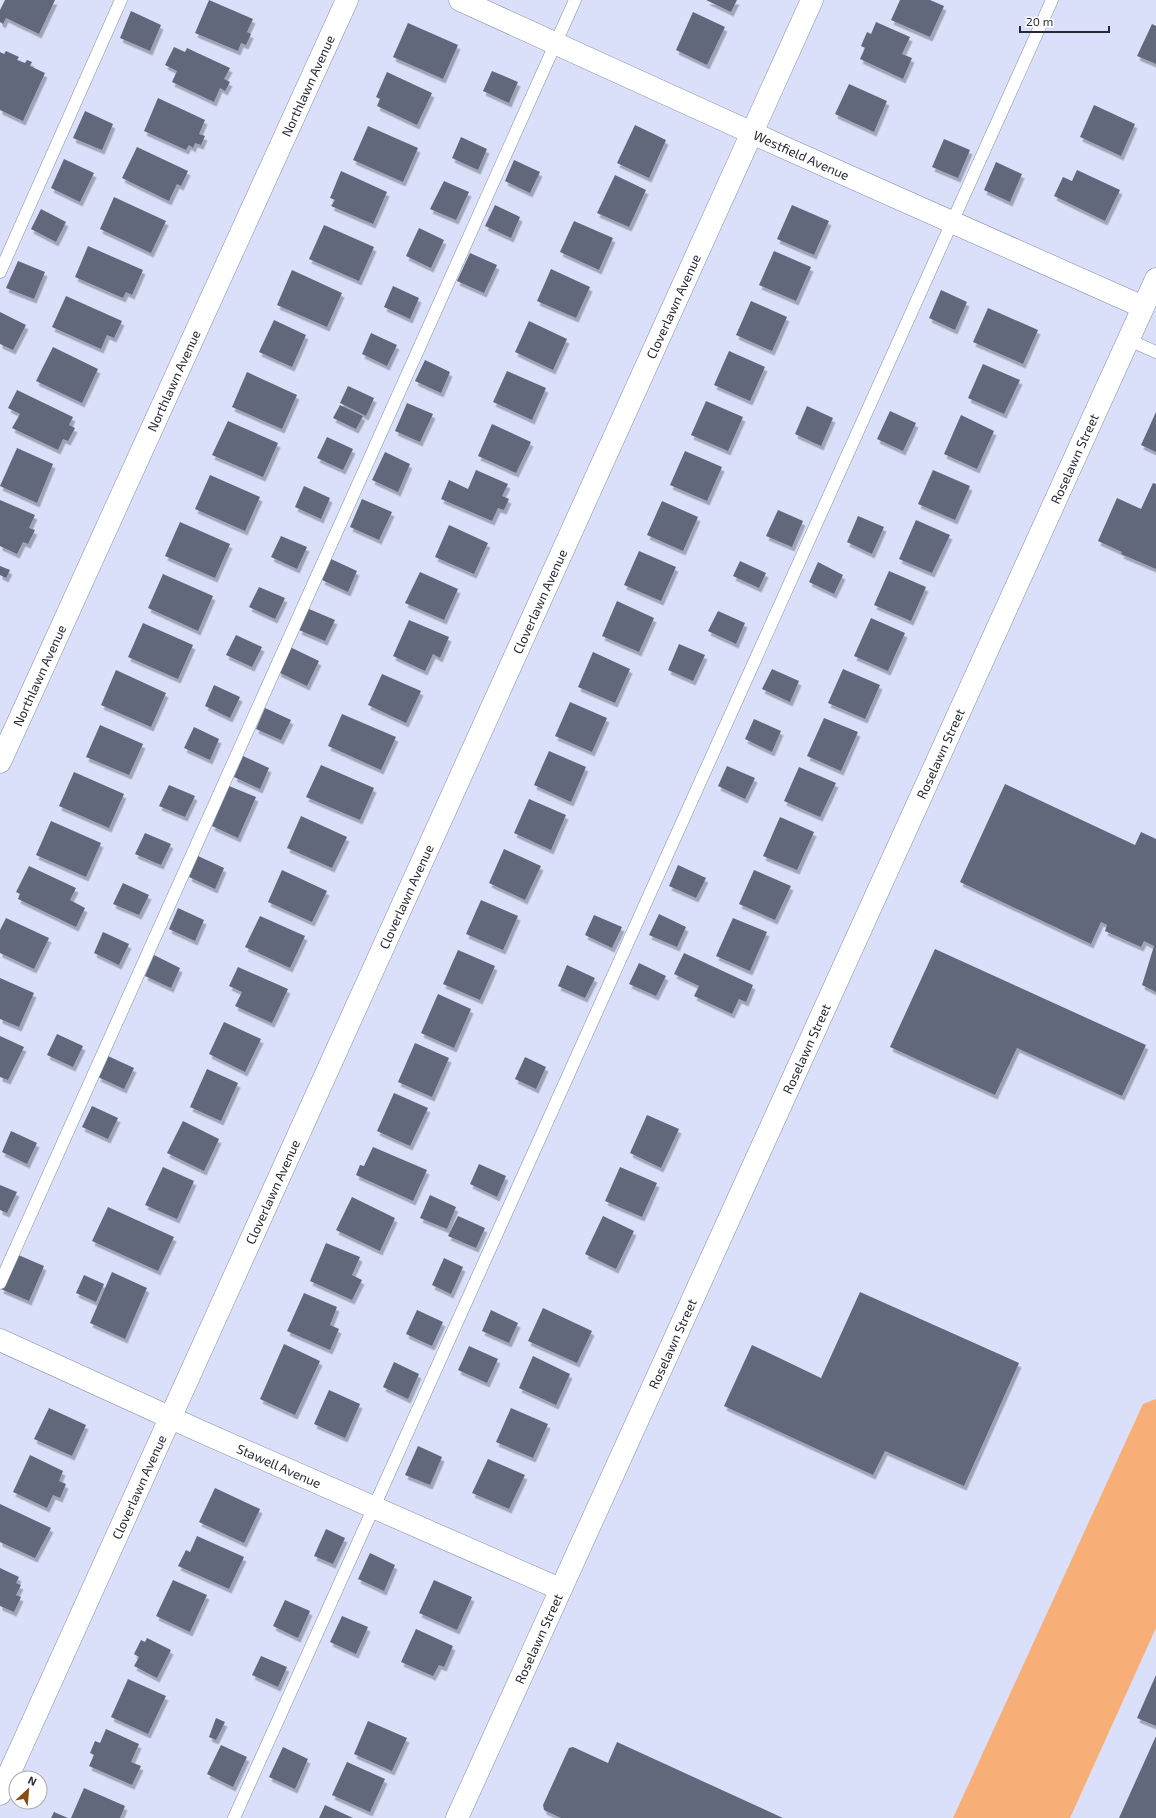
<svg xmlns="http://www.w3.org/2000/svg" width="1156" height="1818" viewBox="0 0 1156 1818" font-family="'Exo 2',sans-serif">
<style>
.green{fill:#f8ae77}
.building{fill:#62677c;filter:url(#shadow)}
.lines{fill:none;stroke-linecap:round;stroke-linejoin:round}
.service-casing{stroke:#888ea5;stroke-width:13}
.minor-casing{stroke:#888ea5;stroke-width:23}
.service{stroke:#fff;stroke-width:12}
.minor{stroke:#fff;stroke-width:22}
.labels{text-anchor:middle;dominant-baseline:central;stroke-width:4;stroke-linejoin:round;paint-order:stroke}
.street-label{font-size:13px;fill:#282a33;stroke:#fff}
</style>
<defs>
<filter id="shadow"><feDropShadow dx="2.5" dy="4.5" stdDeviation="0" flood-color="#0004"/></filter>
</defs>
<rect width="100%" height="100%" fill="#dae0f9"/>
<path class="green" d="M 1156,1399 L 1156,1628 L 1070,1818 L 953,1818 L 1143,1404 Z"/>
<g class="building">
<path d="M 5,0 L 55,0 L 39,34 L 6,18 L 3,24 L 0,22 L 0,10 Z"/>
<path d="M 209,0 L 253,19 L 247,32 L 251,34 L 246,45 L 241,43 L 238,51 L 195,33 Z"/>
<path d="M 706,0 L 737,0 L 731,12 Z"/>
<path d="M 900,0 L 930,0 L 944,6 L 930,37 L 891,20 Z"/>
<path d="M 131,11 L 161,25 L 150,51 L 120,38 Z"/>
<path d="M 693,12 L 725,27 L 707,65 L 676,50 Z"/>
<path d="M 876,22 L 910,37 L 902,54 L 912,58 L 903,79 L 860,59 L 865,48 L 861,46 L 867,32 L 871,34 Z"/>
<path d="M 408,23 L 458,45 L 443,79 L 393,57 Z"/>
<path d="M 1152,24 L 1156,26 L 1156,64 L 1137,56 Z"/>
<path d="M 174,47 L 185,52 L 187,48 L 230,68 L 224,79 L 230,82 L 225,91 L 220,88 L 214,102 L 172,82 L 177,71 L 165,65 Z"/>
<path d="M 6,51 L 19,57 L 17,60 L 25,63 L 27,60 L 32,62 L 30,66 L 45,73 L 23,121 L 0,110 L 0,52 L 4,54 Z"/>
<path d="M 492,71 L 518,82 L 509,103 L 483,91 Z"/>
<path d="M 387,72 L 432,93 L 417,125 L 377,106 L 380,99 L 376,97 Z"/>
<path d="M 849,84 L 887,101 L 874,132 L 835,114 Z"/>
<path d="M 158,98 L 205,120 L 199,134 L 205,136 L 201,145 L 195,143 L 193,148 L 189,145 L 186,150 L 144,131 Z"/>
<path d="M 1094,105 L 1135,124 L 1121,156 L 1080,137 Z"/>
<path d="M 85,111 L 113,124 L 102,150 L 73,138 Z"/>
<path d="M 635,125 L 666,140 L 649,178 L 617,163 Z"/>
<path d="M 368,126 L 418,148 L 403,182 L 353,160 Z"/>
<path d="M 461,137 L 487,149 L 478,170 L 452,158 Z"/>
<path d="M 944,139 L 970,150 L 958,178 L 932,167 Z"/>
<path d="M 137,147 L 188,171 L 181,186 L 177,184 L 169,201 L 122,178 Z"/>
<path d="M 64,159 L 94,173 L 80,202 L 51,188 Z"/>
<path d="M 514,160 L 540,172 L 530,193 L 505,181 Z"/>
<path d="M 996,162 L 1022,174 L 1010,202 L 984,190 Z"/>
<path d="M 1077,170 L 1120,190 L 1105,221 L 1054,196 L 1063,177 L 1072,181 Z"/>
<path d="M 341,171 L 387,192 L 373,224 L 331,206 L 335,200 L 330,198 Z"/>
<path d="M 615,175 L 646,190 L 629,227 L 597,213 Z"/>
<path d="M 444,181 L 469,192 L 456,220 L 430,209 Z"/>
<path d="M 114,197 L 166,221 L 151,253 L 100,229 Z"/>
<path d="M 495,205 L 520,217 L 511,238 L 485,226 Z"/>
<path d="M 792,205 L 829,221 L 814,255 L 777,239 Z"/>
<path d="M 41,209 L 66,222 L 56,242 L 31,229 Z"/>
<path d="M 574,221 L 613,238 L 599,270 L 560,252 Z"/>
<path d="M 324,225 L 374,247 L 359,281 L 309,259 Z"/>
<path d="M 419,228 L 444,240 L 431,268 L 406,256 Z"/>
<path d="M 88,246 L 143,270 L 132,295 L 126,292 L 123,298 L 75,277 Z"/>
<path d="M 774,251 L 811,267 L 796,301 L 759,285 Z"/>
<path d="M 470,253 L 497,265 L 484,293 L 457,281 Z"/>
<path d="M 18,261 L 45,272 L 34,299 L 6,288 Z"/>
<path d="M 551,269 L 590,287 L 576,318 L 537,301 Z"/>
<path d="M 292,270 L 342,293 L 327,327 L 277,305 Z"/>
<path d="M 393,286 L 419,298 L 410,319 L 384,307 Z"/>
<path d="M 941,290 L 967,302 L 955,330 L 929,318 Z"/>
<path d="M 66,296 L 122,321 L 114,338 L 107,335 L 101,349 L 52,327 Z"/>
<path d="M 751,301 L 787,317 L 772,351 L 736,335 Z"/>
<path d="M 988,308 L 1038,330 L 1023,364 L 973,342 Z"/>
<path d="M 0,312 L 26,325 L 13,350 L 0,344 Z"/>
<path d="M 274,320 L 306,335 L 292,367 L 259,352 Z"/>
<path d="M 529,321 L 567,339 L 553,370 L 515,352 Z"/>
<path d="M 371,333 L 397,345 L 387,366 L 362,354 Z"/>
<path d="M 53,347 L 98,369 L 82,403 L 36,381 Z"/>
<path d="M 729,351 L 765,367 L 750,401 L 714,385 Z"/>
<path d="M 425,360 L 450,372 L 441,393 L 415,381 Z"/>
<path d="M 983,364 L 1020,380 L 1004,414 L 968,398 Z"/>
<path d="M 507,371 L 546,388 L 532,420 L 493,402 Z"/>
<path d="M 247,372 L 297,395 L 282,429 L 232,407 Z"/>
<path d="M 348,386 L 374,398 L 366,416 L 340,403 Z"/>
<path d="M 17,390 L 73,417 L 69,425 L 75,428 L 68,441 L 63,439 L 58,450 L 12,428 L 20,414 L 8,408 Z"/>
<path d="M 706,401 L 743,417 L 728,451 L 691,435 Z"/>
<path d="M 407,403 L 433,414 L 420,442 L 395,431 Z"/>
<path d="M 340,405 L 363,416 L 356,429 L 333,418 Z"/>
<path d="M 807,406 L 833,418 L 821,446 L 795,434 Z"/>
<path d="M 890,411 L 916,423 L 903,451 L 877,439 Z"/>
<path d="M 1156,412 L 1156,452 L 1141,445 Z"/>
<path d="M 961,415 L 994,431 L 977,469 L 944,454 Z"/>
<path d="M 228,421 L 278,443 L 263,477 L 212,455 Z"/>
<path d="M 492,424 L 531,442 L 516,473 L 478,456 Z"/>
<path d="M 327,437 L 353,449 L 343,470 L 317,458 Z"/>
<path d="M 17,448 L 53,464 L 37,503 L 0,486 Z"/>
<path d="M 685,451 L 722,467 L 707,501 L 670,485 Z"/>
<path d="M 385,452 L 410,464 L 398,492 L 372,480 Z"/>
<path d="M 476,470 L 508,484 L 502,496 L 509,499 L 504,510 L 498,508 L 492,521 L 441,499 L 449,480 L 468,489 Z"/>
<path d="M 933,470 L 970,486 L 955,520 L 918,504 Z"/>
<path d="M 210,475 L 260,497 L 245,531 L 195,509 Z"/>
<path d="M 1153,483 L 1156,484 L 1156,569 L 1121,554 L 1122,552 L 1098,541 L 1117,498 L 1141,509 Z"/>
<path d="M 304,486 L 330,498 L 321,519 L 295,507 Z"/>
<path d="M 362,499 L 392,512 L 379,540 L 350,527 Z"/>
<path d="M 0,500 L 35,515 L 29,528 L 35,530 L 28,544 L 23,542 L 17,554 L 0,546 Z"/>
<path d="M 662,501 L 698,517 L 683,551 L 647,535 Z"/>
<path d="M 778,510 L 803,521 L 792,547 L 766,536 Z"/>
<path d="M 858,516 L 884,527 L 872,554 L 847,542 Z"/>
<path d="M 916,520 L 950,535 L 932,573 L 899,559 Z"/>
<path d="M 180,522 L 230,544 L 215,578 L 165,556 Z"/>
<path d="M 449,525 L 488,543 L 474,574 L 435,557 Z"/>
<path d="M 281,536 L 307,547 L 297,569 L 271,557 Z"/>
<path d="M 639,551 L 676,567 L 661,601 L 624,585 Z"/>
<path d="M 331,559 L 357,571 L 348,592 L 322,580 Z"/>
<path d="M 740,561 L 766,573 L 759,588 L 733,576 Z"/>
<path d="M 818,562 L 843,575 L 834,594 L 809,582 Z"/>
<path d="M 0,566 L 10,570 L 6,578 L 0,575 Z"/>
<path d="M 889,571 L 926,587 L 911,621 L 874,605 Z"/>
<path d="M 420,572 L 458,589 L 444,620 L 405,603 Z"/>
<path d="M 163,574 L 213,596 L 198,631 L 148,608 Z"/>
<path d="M 259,587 L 285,598 L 275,619 L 249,607 Z"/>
<path d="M 617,601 L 654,618 L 639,652 L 602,636 Z"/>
<path d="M 309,609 L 335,620 L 325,641 L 299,630 Z"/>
<path d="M 718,611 L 745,623 L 736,644 L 708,631 Z"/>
<path d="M 871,618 L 905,633 L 888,671 L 854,656 Z"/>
<path d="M 409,620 L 449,637 L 440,658 L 433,654 L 425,671 L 393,656 Z"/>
<path d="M 143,623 L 193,645 L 178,679 L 128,657 Z"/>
<path d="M 236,635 L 262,647 L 252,667 L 226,655 Z"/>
<path d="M 679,644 L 705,655 L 693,681 L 668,670 Z"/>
<path d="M 290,647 L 319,661 L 307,686 L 278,672 Z"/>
<path d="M 593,652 L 630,669 L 615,703 L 578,687 Z"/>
<path d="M 772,669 L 799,681 L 790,702 L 762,689 Z"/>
<path d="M 843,669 L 880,685 L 865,719 L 828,703 Z"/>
<path d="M 116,670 L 166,693 L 151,727 L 101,705 Z"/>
<path d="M 382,674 L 421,691 L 406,723 L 368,705 Z"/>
<path d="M 214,685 L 240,697 L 230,718 L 205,706 Z"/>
<path d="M 570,702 L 607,718 L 592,752 L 555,736 Z"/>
<path d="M 265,708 L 291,720 L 281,740 L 256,729 Z"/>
<path d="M 342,714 L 396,737 L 381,770 L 328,746 Z"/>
<path d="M 824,718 L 858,732 L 841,771 L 807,756 Z"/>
<path d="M 754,719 L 781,731 L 772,752 L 745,739 Z"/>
<path d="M 100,725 L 143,744 L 129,775 L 86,757 Z"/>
<path d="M 194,727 L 219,739 L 210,760 L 184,748 Z"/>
<path d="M 549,751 L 586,767 L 571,802 L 534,785 Z"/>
<path d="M 243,756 L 269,768 L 260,789 L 234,777 Z"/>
<path d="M 321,765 L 374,788 L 360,820 L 306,797 Z"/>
<path d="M 727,766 L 755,778 L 745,799 L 718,786 Z"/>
<path d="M 799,767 L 836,783 L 820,817 L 784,801 Z"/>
<path d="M 74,772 L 124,794 L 109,828 L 59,806 Z"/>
<path d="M 1005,784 L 1135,845 L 1141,832 L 1156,839 L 1156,992 L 1142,985 L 1154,946 L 1144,941 L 1141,947 L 1105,931 L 1107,925 L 1101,922 L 1091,944 L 960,882 Z"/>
<path d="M 169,785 L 195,796 L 185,817 L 159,806 Z"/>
<path d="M 229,786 L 256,797 L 238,838 L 212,826 Z"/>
<path d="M 529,799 L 566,815 L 551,850 L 514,833 Z"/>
<path d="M 301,816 L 347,837 L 332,868 L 287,848 Z"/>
<path d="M 780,817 L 814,832 L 797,870 L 763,856 Z"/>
<path d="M 51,821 L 101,843 L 86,877 L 36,855 Z"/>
<path d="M 145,833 L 171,844 L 161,865 L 135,854 Z"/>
<path d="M 504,849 L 541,866 L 525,900 L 489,883 Z"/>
<path d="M 198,856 L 224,868 L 215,889 L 189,877 Z"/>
<path d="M 678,865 L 706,878 L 696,898 L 669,886 Z"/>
<path d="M 29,866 L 76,888 L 70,900 L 85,908 L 76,927 L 18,899 L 20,894 L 16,892 Z"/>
<path d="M 282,870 L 327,891 L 312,922 L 268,902 Z"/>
<path d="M 754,870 L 791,886 L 775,920 L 739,904 Z"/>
<path d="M 123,883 L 149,895 L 139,915 L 113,904 Z"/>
<path d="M 481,900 L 518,916 L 503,950 L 466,934 Z"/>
<path d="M 178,908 L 204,920 L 195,941 L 169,929 Z"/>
<path d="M 659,914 L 686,927 L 677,947 L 649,935 Z"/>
<path d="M 594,915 L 622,927 L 612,948 L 585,935 Z"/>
<path d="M 260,916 L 305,936 L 290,968 L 245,947 Z"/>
<path d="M 6,918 L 49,938 L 34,969 L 0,953 L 0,930 Z"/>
<path d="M 733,918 L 767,932 L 750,971 L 716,956 Z"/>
<path d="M 103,932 L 129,944 L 119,965 L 94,953 Z"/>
<path d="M 935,949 L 1146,1045 L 1122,1096 L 1017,1048 L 995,1095 L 890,1047 Z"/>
<path d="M 458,950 L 495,966 L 480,1000 L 443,984 Z"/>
<path d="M 684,953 L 753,985 L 746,1002 L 739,999 L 732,1014 L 694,996 L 699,986 L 674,974 Z"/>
<path d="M 154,955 L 180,968 L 171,988 L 145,976 Z"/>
<path d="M 639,963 L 666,976 L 656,996 L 629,984 Z"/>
<path d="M 567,965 L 595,978 L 585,998 L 558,986 Z"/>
<path d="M 238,967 L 288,989 L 272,1023 L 235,1006 L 242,992 L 229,986 Z"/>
<path d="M 0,978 L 34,993 L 19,1027 L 0,1019 Z"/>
<path d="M 438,994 L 471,1009 L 454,1048 L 421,1033 Z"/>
<path d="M 224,1022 L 261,1039 L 245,1072 L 209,1054 Z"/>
<path d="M 57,1034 L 83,1046 L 73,1067 L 47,1055 Z"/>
<path d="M 0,1036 L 24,1047 L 8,1080 L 0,1077 Z"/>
<path d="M 415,1043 L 449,1058 L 432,1097 L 398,1082 Z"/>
<path d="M 108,1056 L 134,1068 L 124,1089 L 98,1077 Z"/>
<path d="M 525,1057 L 546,1067 L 536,1089 L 515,1079 Z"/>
<path d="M 207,1069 L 238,1083 L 221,1121 L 190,1107 Z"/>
<path d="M 394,1093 L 428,1108 L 410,1146 L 377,1131 Z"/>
<path d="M 92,1106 L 118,1118 L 108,1139 L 82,1127 Z"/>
<path d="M 647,1115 L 679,1129 L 661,1168 L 630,1153 Z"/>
<path d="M 183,1121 L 219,1139 L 204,1171 L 167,1153 Z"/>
<path d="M 11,1131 L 37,1143 L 27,1164 L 2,1152 Z"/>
<path d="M 373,1147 L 427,1170 L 413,1201 L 356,1175 L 360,1165 L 364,1166 Z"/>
<path d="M 479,1164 L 506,1176 L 497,1197 L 470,1184 Z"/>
<path d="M 163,1167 L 194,1181 L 177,1219 L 145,1205 Z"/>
<path d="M 620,1167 L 657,1183 L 642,1217 L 605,1201 Z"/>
<path d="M 0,1185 L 17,1192 L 7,1213 L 0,1210 Z"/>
<path d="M 430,1195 L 456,1207 L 447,1229 L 420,1218 Z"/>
<path d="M 352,1197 L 395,1218 L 380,1251 L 336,1230 Z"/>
<path d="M 108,1207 L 174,1237 L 158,1271 L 92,1241 Z"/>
<path d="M 458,1216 L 485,1228 L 476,1248 L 448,1236 Z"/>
<path d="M 603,1216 L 634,1231 L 616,1269 L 585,1254 Z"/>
<path d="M 326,1243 L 360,1257 L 352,1275 L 362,1280 L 352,1300 L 310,1281 Z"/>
<path d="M 16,1254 L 44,1266 L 29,1301 L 1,1289 Z"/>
<path d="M 444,1258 L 463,1267 L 451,1294 L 432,1285 Z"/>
<path d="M 112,1272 L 147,1288 L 125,1339 L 90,1323 Z"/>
<path d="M 84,1275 L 104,1284 L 96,1302 L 76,1293 Z"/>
<path d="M 860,1292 L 1019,1363 L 964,1486 L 885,1451 L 873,1475 L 724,1406 L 752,1345 L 821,1378 Z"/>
<path d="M 304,1293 L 337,1307 L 330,1325 L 339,1329 L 330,1350 L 287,1331 Z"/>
<path d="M 543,1308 L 592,1331 L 577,1363 L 528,1341 Z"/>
<path d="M 417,1310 L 443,1322 L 432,1346 L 406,1334 Z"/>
<path d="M 491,1310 L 518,1323 L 509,1343 L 482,1331 Z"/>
<path d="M 284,1344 L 320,1361 L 295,1415 L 260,1399 Z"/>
<path d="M 469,1346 L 498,1359 L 487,1383 L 458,1370 Z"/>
<path d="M 533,1356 L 570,1374 L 556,1405 L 519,1388 Z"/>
<path d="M 394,1362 L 419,1374 L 408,1399 L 383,1387 Z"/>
<path d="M 329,1390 L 360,1404 L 345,1438 L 314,1424 Z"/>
<path d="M 49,1408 L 86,1425 L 72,1456 L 34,1439 Z"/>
<path d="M 511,1408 L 548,1424 L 533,1458 L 496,1442 Z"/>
<path d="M 418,1446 L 442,1457 L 430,1485 L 405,1475 Z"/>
<path d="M 30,1455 L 63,1471 L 59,1481 L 66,1484 L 60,1498 L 53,1495 L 47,1508 L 13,1492 Z"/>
<path d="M 488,1459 L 525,1475 L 509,1509 L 472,1493 Z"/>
<path d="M 215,1488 L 260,1509 L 244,1543 L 199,1522 Z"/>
<path d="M 0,1504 L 51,1528 L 35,1558 L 0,1542 Z"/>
<path d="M 326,1529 L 345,1538 L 333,1564 L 314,1556 Z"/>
<path d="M 197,1536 L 244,1557 L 229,1589 L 178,1566 L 186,1550 L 190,1552 Z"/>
<path d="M 370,1553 L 395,1565 L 384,1591 L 358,1579 Z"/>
<path d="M 0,1568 L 19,1577 L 16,1583 L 21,1585 L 16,1595 L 21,1597 L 14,1612 L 0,1606 Z"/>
<path d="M 173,1580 L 207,1595 L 190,1632 L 156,1616 Z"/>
<path d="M 434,1580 L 472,1597 L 457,1630 L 419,1613 Z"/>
<path d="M 285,1600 L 310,1611 L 298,1638 L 273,1626 Z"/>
<path d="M 342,1616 L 368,1627 L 356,1654 L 330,1642 Z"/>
<path d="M 416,1629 L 453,1646 L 444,1667 L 439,1665 L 433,1676 L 401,1662 Z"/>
<path d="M 147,1638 L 171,1650 L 157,1678 L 134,1666 L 139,1657 L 134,1654 L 141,1640 L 145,1642 Z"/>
<path d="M 261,1656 L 287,1667 L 278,1687 L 252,1675 Z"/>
<path d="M 1156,1675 L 1156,1726 L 1137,1718 Z"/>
<path d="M 128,1679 L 166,1696 L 148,1734 L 111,1717 Z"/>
<path d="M 216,1718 L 225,1722 L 216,1740 L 209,1737 Z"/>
<path d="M 368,1721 L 407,1738 L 392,1771 L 354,1754 Z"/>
<path d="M 106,1729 L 139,1744 L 131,1762 L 141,1766 L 132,1785 L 89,1766 L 94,1755 L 90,1753 L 95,1741 L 100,1743 Z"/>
<path d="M 1156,1736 L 1156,1818 L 1119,1818 Z"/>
<path d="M 617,1742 L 783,1818 L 561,1818 L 544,1810 L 543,1805 L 569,1748 L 573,1747 L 608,1763 Z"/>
<path d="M 221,1745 L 247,1757 L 233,1787 L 207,1774 Z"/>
<path d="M 283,1747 L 308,1759 L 295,1789 L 269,1777 Z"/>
<path d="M 347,1762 L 385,1779 L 370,1812 L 332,1795 Z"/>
<path d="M 84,1788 L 125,1806 L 120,1818 L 71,1818 Z"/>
<path d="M 325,1805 L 353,1818 L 319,1818 Z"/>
<path d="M 54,1812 L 68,1818 L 51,1818 Z"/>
</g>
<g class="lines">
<g class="service-casing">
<g id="service">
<path d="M 0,272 L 121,0"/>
<path d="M 1129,340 L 1156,352"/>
<path d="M 0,1283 L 575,0"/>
<path d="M 234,1818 L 1052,0"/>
</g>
</g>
<g class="minor-casing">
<g id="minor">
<path id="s1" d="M 460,0 L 783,147 L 1143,307"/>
<path id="s2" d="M 0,762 L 347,0"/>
<path id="s3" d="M 0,1340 L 202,1432 L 560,1589"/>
<path id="s4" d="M 0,1794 L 812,0"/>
<path id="s5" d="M 457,1818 L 1156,279"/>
</g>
</g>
<use href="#service" class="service"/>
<use href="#minor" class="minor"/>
</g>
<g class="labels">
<g class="street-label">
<text stroke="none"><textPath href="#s2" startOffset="743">Northlawn Avenue</textPath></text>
<text stroke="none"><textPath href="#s1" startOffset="375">Westfield Avenue</textPath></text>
<text stroke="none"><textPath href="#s4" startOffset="1633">Cloverlawn Avenue</textPath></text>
<text stroke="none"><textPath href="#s2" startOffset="419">Northlawn Avenue</textPath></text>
<text stroke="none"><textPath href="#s5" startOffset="1493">Roselawn Street</textPath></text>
<text stroke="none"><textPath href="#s4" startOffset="1309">Cloverlawn Avenue</textPath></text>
<text stroke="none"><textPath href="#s2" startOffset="95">Northlawn Avenue</textPath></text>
<text stroke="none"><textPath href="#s5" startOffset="1169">Roselawn Street</textPath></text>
<text stroke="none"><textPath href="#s4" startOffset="985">Cloverlawn Avenue</textPath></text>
<text stroke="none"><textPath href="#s5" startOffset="845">Roselawn Street</textPath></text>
<text stroke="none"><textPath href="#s4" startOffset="661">Cloverlawn Avenue</textPath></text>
<text stroke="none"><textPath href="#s5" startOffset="521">Roselawn Street</textPath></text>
<text stroke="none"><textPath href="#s3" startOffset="306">Stawell Avenue</textPath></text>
<text stroke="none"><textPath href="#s4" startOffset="337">Cloverlawn Avenue</textPath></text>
<text stroke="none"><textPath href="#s5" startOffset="197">Roselawn Street</textPath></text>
</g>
</g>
<g transform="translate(28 1790) rotate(26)"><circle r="19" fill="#ffffff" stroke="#a9aaad"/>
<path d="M0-3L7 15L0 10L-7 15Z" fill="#8a4c11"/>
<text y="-6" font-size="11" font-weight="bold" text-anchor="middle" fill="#282a33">N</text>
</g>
<path d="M1020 26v6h89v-6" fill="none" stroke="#282a33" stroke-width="2"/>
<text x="1026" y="26" font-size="12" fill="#282a33" stroke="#ffffff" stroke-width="3" paint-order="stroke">20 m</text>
</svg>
